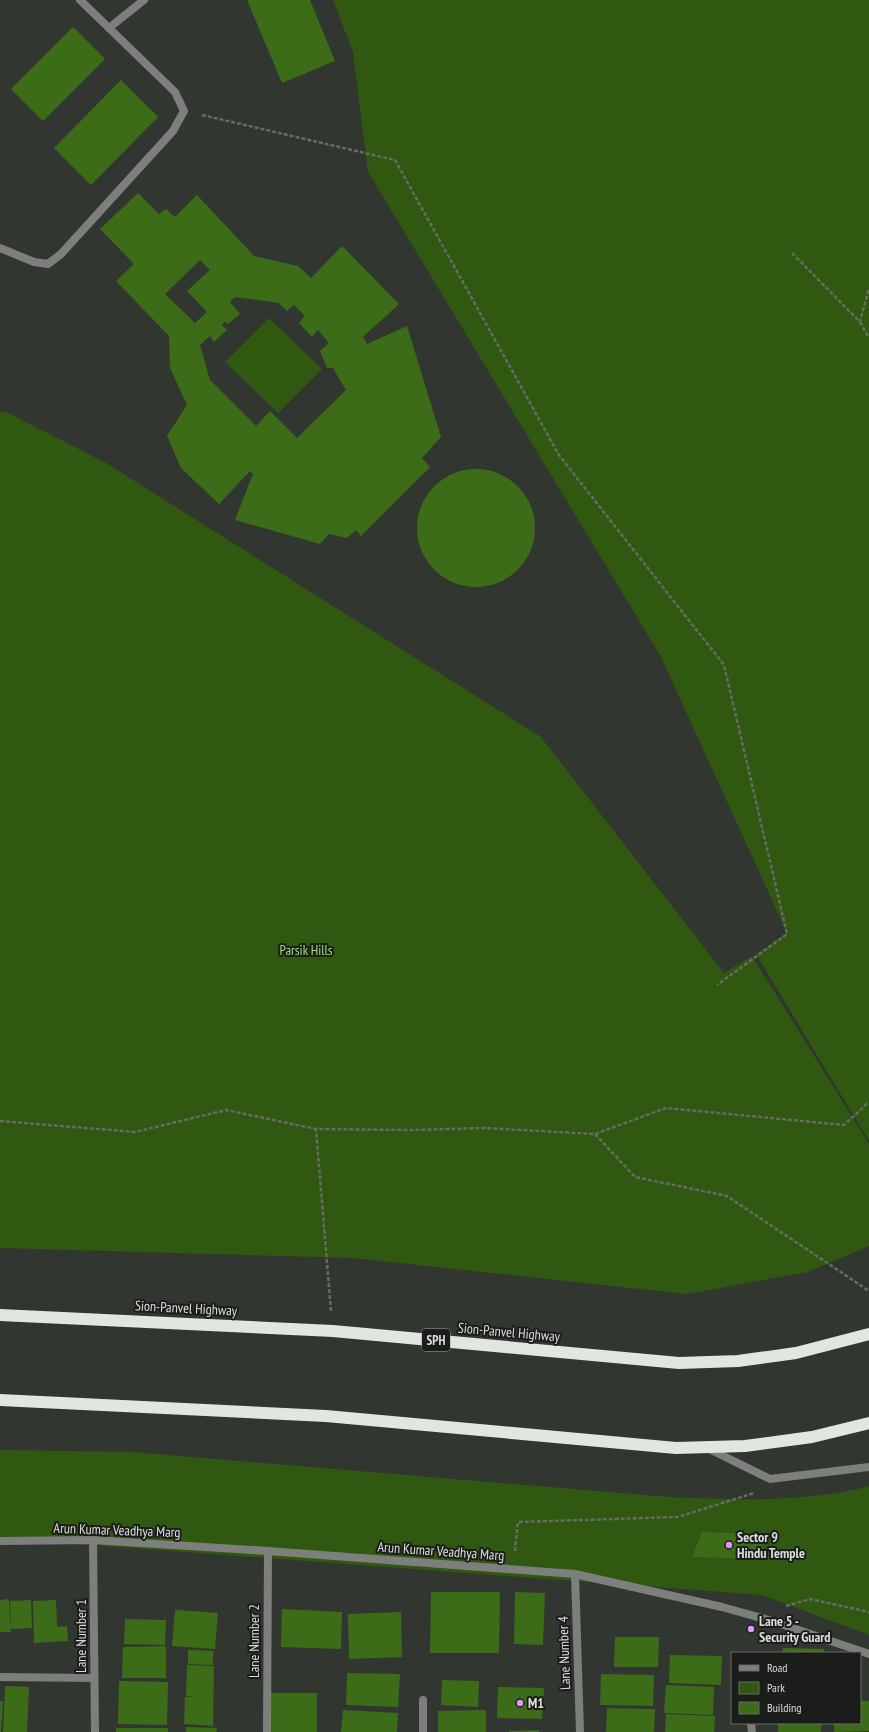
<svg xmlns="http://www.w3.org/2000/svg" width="869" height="1732" viewBox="0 0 869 1732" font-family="'PT Sans Narrow',sans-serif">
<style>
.green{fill:#305810}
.building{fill:#3d6c18;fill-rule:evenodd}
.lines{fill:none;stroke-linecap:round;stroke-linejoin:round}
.path{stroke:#676b65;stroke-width:2.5;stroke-dasharray:4 2;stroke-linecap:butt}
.service{stroke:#7d7f7c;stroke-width:8}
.minor{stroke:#7d7f7c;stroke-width:8}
.tertiary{stroke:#7d7f7c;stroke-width:8}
.motorway{stroke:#e2e6e0;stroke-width:12}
.poi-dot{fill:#d99af7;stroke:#1b1d1a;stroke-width:1.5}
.labels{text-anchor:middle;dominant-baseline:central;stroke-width:4;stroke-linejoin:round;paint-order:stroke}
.shield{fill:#1b1d1a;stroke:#a1a4a0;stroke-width:1}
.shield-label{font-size:13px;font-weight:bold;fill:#dbdeda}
.park-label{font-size:14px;fill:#9fe076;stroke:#1b1d1a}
.street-label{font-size:14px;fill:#dbdeda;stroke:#1b1d1a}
.poi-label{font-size:14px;font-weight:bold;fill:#dbdeda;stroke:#1b1d1a;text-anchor:start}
</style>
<rect width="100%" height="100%" fill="#323630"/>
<g class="green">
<path d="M 333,0 L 869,0 L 869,1141 L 756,954 L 787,933 L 661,657 L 368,172 L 353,52 Z"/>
<path d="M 269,318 L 322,369 L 278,413 L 225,362 Z"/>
<path d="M 0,412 L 6,412 L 106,463 L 541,737 L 724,973 L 752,956 L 869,1144 L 869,1246 L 808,1272 L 687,1294 L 353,1258 L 0,1248 Z"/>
<path d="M 0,1450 L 132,1452 L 669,1497 C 734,1500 806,1503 869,1486 L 869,1635 L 762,1595 L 0,1538 Z"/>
</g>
<g class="building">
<path d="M 247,0 L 310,0 L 335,61 L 282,83 Z"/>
<path d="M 73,27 L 105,59 L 43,121 L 11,89 Z"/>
<path d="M 121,80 L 158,117 L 91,185 L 54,148 Z"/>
<path d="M 138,193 L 159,214 L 166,209 L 175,217 L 197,195 L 254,256 L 298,266 L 311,278 L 342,246 L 399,304 L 363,337 L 367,344 L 407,326 L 441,437 L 422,458 L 430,467 L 361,536 L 356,530 L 347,538 L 329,534 L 320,544 L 235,520 L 253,474 L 250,471 L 219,504 L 181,468 L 167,436 L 187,405 L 170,368 L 169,336 L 116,281 L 134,264 L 100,229 ZM 200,260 L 210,270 L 187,291 L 207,312 L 195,323 L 165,294 ZM 235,297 L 279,303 L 287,311 L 294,305 L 305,316 L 299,323 L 312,337 L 318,330 L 329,343 L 320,351 L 327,368 L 333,368 L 346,390 L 297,438 L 270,411 L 256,426 L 210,380 L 200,345 L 210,336 L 214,342 L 227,330 L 222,325 L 225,322 L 228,324 L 240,314 L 230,302 Z"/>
<circle cx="476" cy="528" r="59"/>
<path d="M 702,1532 L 763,1534 L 760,1559 L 692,1557 Z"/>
<path d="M 431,1592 L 500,1592 L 499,1653 L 430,1653 Z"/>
<path d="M 515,1592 L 545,1593 L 543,1645 L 514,1644 Z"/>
<path d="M 9,1599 L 11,1632 L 0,1632 L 0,1600 Z"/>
<path d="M 31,1600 L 32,1628 L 11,1629 L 10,1601 Z"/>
<path d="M 56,1600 L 57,1627 L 67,1626 L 68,1641 L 34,1643 L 33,1601 Z"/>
<path d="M 282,1609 L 342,1612 L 341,1649 L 281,1647 Z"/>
<path d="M 175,1610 L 218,1613 L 215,1649 L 172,1646 Z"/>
<path d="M 401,1612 L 402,1657 L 349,1659 L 348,1614 Z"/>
<path d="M 125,1619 L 166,1620 L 165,1645 L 124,1644 Z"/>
<path d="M 615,1637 L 659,1637 L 658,1667 L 614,1667 Z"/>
<path d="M 166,1646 L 166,1678 L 122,1678 L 123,1647 Z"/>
<path d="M 783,1648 L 824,1649 L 824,1653 L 782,1653 Z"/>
<path d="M 188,1650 L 213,1651 L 213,1665 L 188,1664 Z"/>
<path d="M 670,1655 L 722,1656 L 721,1685 L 669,1683 Z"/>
<path d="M 187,1665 L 214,1666 L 213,1726 L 184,1724 L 185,1697 L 194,1697 L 186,1696 Z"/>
<path d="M 347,1673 L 400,1674 L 398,1707 L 346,1705 Z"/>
<path d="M 601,1674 L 654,1675 L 653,1706 L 600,1705 Z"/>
<path d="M 442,1680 L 479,1681 L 478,1707 L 441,1705 Z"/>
<path d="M 119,1681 L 168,1682 L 167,1725 L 118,1724 Z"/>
<path d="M 666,1685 L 714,1687 L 713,1715 L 664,1713 Z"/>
<path d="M 5,1686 L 29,1687 L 27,1732 L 3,1732 Z"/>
<path d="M 498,1687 L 544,1688 L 542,1719 L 497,1718 Z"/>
<rect x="271" y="1693" width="46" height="39"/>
<path d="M 0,1701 L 3,1701 L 1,1732 L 0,1732 Z"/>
<path d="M 860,1701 L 869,1701 L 869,1731 L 834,1732 L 834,1723 L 860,1723 Z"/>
<path d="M 607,1708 L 655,1709 L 654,1732 L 606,1732 Z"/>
<path d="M 343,1710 L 398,1713 L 397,1732 L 341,1732 Z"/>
<path d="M 486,1710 L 486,1732 L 438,1732 L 438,1711 Z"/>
<path d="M 666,1714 L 715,1716 L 714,1732 L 665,1732 Z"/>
<rect x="778" y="1723" width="43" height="9"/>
<path d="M 186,1727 L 217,1728 L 216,1732 L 186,1732 Z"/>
<rect x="116" y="1728" width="52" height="4"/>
<path d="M 539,1730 L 539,1732 L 509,1732 L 509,1731 Z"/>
</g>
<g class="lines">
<g class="path">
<path d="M 202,115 L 395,160 L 559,455 L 724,665 L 787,934 L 717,985"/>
<path d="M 792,253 L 860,322 L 869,288"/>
<path d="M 860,322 L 869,338"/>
<path d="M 0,1121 L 135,1132 L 226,1110 L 316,1129"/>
<path d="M 595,1134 L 635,1177 L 727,1196 L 869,1291"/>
<path d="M 331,1311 L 316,1129 L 412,1130 L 485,1128 L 595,1134 L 666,1108 L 844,1125 L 869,1102"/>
<path d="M 515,1551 L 518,1522 L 678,1517 L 754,1493"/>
<path d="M 786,1606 L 810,1599 L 869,1612"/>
</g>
<path class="service" d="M 707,1448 L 770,1479 L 869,1467"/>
<g class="minor">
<path d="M 109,28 L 144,0"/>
<path d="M 0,248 L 34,262 L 48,264 L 61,254 L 173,131 L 184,111 L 175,92 L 80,0"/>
<path d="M 93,1540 L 95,1732"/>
<path d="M 575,1574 L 580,1732"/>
<path d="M 0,1677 L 94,1678"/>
<path d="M 423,1700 L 423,1732"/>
<path d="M 751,1723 L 752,1732"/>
<path d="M 267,1732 L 268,1551"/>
</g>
<path class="tertiary" d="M 0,1541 L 93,1540 L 268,1551 L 575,1574 L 722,1607 L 772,1621 L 869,1654"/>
<g class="motorway">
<path d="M 0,1315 L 333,1331 L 679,1363 L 738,1361 L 796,1353 L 869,1334"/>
<path d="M 0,1400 L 326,1416 L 676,1448 L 745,1446 L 812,1437 L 869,1423"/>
</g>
</g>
<g class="poi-dot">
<circle cx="729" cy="1545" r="4"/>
<circle cx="751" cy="1629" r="4"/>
<circle cx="520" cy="1703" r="4"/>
</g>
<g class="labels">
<rect class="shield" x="422" y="1329" width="28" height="22" rx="3"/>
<g class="shield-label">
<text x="436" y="1340">SPH</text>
</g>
<g class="park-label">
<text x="306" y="950">Parsik Hills</text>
</g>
<g class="street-label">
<text transform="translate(186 1308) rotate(3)">Sion-Panvel Highway</text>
<text transform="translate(509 1332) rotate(5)">Sion-Panvel Highway</text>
<text transform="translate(117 1530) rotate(2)">Arun Kumar Veadhya Marg</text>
<text transform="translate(441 1551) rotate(4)">Arun Kumar Veadhya Marg</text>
<text transform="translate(81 1636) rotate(-90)">Lane Number 1</text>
<text transform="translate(254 1641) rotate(-90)">Lane Number 2</text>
<text transform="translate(564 1653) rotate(-92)">Lane Number 4</text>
</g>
<g class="poi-label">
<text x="737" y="1537">Sector 9<tspan x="737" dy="16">Hindu Temple</tspan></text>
<text x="759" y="1621">Lane 5 -<tspan x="759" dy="16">Security Guard</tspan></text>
<text x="528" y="1703">M1</text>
</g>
</g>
<rect x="731" y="1652" width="130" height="72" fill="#1b1d1a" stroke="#686a67"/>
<rect x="739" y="1665" width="20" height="6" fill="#7d7f7c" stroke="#686a67"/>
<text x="767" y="1672" font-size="12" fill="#dbdeda">Road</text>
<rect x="739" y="1682" width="20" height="12" fill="#305810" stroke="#686a67"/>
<text x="767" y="1692" font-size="12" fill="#dbdeda">Park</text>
<rect x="739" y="1702" width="20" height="12" fill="#3d6c18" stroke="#686a67"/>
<text x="767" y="1712" font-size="12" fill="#dbdeda">Building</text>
</svg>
